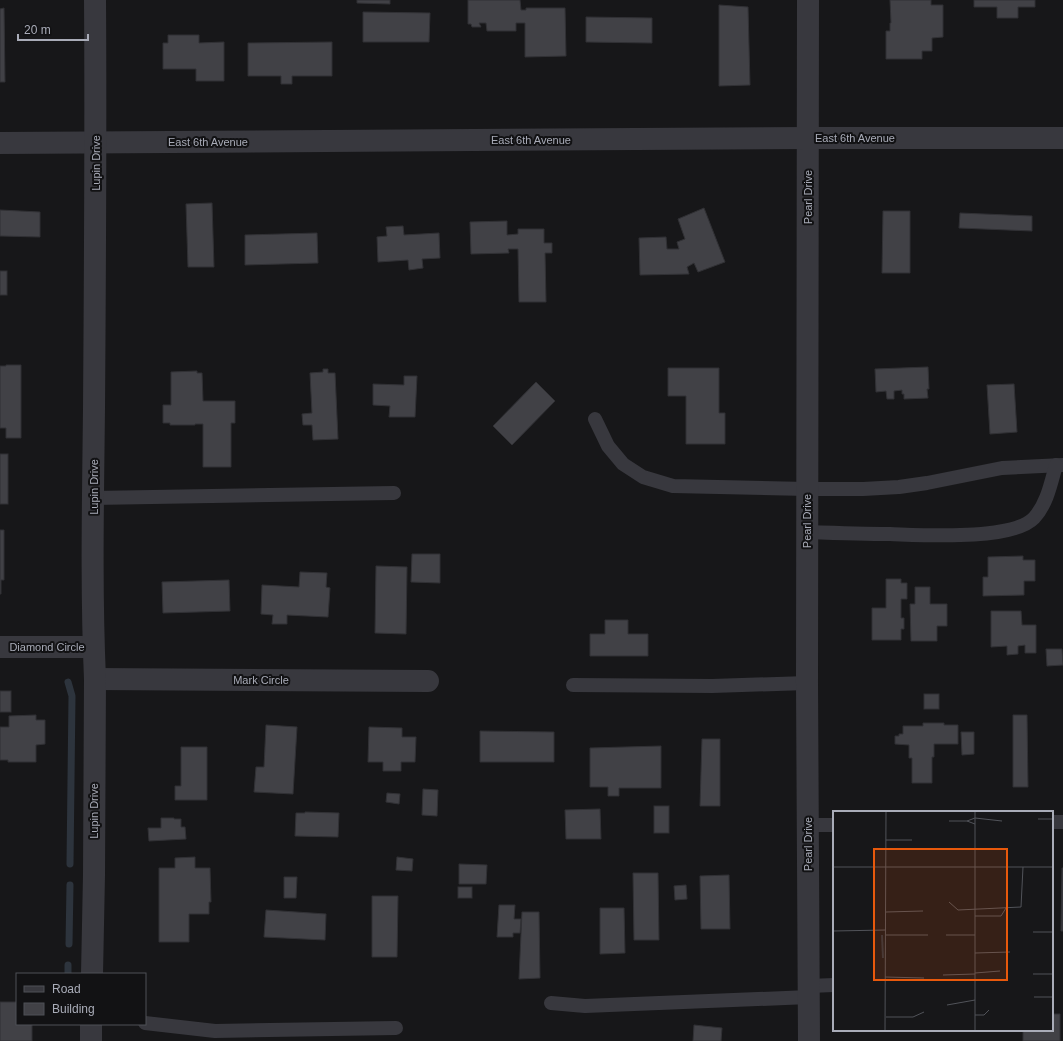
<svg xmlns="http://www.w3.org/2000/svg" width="1063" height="1041" viewBox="0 0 1063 1041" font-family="Helvetica,sans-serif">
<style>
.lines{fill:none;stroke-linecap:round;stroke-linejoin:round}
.stream{stroke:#2d343d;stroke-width:7}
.building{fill:#414146;stroke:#313135}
.service{stroke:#38383e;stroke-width:14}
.minor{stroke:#38383e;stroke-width:22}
.tertiary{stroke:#38383e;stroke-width:22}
.labels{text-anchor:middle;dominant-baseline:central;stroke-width:4;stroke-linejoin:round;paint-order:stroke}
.street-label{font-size:11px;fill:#a9acb8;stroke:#121214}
.inset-river{fill:none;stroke:#2d343d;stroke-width:2}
.inset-road{fill:none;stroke:#515359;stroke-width:1}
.view{fill:#e8590c;fill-opacity:0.15;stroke:#e8590c;stroke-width:2}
.inset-edge{fill:none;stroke:#a9acb8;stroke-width:2}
</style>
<rect width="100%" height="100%" fill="#171719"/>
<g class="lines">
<g class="stream">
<path d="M 68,682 L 72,696 L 70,864"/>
<path d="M 69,944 L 70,885"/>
<path d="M 68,965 L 68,974"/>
</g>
</g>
<g class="building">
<path d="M 357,0 L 390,0 L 390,4 L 357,3 Z"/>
<path d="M 468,0 L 520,0 L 521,10 L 526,10 L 526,8 L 565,8 L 566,56 L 525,57 L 525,23 L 516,23 L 516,31 L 487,31 L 486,23 L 479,23 L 481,27 L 472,27 L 471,24 L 468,24 Z"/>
<path d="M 890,0 L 931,0 L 931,5 L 943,5 L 943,37 L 932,38 L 932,51 L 922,51 L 922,59 L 886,59 L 886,31 L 890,31 L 890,23 L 891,23 Z"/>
<path d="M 974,0 L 1035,0 L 1035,7 L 1018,7 L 1018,18 L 997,18 L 997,7 L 974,7 Z"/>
<path d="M 719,5 L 748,7 L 750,85 L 719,86 Z"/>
<path d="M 4,8 L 5,82 L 0,82 L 0,9 Z"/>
<path d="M 363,12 L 430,13 L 429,42 L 363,42 Z"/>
<path d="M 586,17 L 652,18 L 652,43 L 586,42 Z"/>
<path d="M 168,35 L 199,35 L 199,43 L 224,42 L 224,81 L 196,81 L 196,69 L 163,69 L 163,43 L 168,43 Z"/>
<path d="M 332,42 L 332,76 L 292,76 L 292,84 L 281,84 L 281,76 L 248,76 L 248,43 Z"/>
<path d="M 212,203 L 214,267 L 188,267 L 186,204 Z"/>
<path d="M 704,208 L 725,262 L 698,272 L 694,263 L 687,267 L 689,274 L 640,275 L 639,238 L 666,237 L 667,249 L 679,249 L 677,242 L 685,239 L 678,219 Z"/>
<path d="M 0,210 L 40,212 L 40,237 L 0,236 Z"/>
<path d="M 883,211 L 910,211 L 910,273 L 882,273 Z"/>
<path d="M 960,213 L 1032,216 L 1032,231 L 959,228 Z"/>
<path d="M 507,221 L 507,235 L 518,234 L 518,229 L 544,229 L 544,243 L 552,243 L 552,253 L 545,253 L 546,302 L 519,302 L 518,249 L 508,249 L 509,253 L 471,254 L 470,222 Z"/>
<path d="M 403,226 L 404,235 L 439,233 L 440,258 L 422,259 L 423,268 L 409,270 L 408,260 L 378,262 L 377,237 L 387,236 L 386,227 Z"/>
<path d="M 317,233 L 318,263 L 245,265 L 245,235 Z"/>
<rect x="0" y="271" width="7" height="24"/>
<path d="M 6,365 L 21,365 L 21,438 L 6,438 L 6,428 L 0,428 L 0,366 L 6,366 Z"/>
<path d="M 928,367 L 929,389 L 927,389 L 928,398 L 904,399 L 904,394 L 902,394 L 902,390 L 894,391 L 894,399 L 887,399 L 886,391 L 876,392 L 875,369 Z"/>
<path d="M 668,368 L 719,368 L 719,413 L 725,413 L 725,444 L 686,444 L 686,396 L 668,396 Z"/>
<path d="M 323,369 L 328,369 L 328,373 L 335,373 L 338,439 L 313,440 L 312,425 L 303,425 L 302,414 L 312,413 L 310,373 L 323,372 Z"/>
<path d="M 197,371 L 197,373 L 202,373 L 203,401 L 235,401 L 235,423 L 231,423 L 231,467 L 203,467 L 203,424 L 195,424 L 195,425 L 170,425 L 170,423 L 163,423 L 163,405 L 171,405 L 171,372 Z"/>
<path d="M 404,376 L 417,376 L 415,417 L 389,417 L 390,406 L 373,405 L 373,384 L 404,385 Z"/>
<path d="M 536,382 L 555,401 L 512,445 L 493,426 Z"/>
<path d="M 1014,384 L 1017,432 L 990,434 L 987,385 Z"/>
<rect x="0" y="454" width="8" height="50"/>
<path d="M 0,530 L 4,530 L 4,580 L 1,580 L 1,594 L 0,594 Z"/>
<path d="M 412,554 L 440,554 L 440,583 L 411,582 Z"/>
<path d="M 1023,556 L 1023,560 L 1035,560 L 1035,581 L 1024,581 L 1024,595 L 983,596 L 983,577 L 988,577 L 988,557 Z"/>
<path d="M 376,566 L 407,567 L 406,634 L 375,633 Z"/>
<path d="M 300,572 L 327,573 L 326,587 L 330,588 L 328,617 L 287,615 L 287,624 L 272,624 L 273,615 L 261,614 L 262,585 L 299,587 Z"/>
<path d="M 886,579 L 901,579 L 901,583 L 907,583 L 907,599 L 901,599 L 901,618 L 904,618 L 904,629 L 901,629 L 901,640 L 872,640 L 872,608 L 886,608 Z"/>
<path d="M 229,580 L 230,611 L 163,613 L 162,582 Z"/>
<path d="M 915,587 L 930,587 L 930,604 L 947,604 L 947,626 L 937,626 L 937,641 L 911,641 L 910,604 L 915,604 Z"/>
<path d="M 991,611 L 1021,611 L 1022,625 L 1036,625 L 1036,653 L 1025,653 L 1025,645 L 1018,646 L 1018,654 L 1007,655 L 1007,646 L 991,647 Z"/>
<path d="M 605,620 L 628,620 L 628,634 L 648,634 L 648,656 L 590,656 L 590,634 L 605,634 Z"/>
<path d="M 1046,649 L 1062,649 L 1063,665 L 1047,666 Z"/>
<rect x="0" y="691" width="11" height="21"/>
<rect x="924" y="694" width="15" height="15"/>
<path d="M 36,715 L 36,720 L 45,720 L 45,744 L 36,745 L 36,762 L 8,762 L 8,760 L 0,760 L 0,727 L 9,727 L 9,716 Z"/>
<path d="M 1013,715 L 1027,715 L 1028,787 L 1013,787 Z"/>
<path d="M 923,723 L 944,723 L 944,725 L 958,725 L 958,744 L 934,744 L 934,757 L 932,757 L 932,783 L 912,783 L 912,758 L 909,758 L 909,745 L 895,744 L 895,736 L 899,736 L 899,734 L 903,734 L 903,726 L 923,726 Z"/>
<path d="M 266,725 L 297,727 L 293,794 L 254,792 L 256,767 L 264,767 Z"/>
<path d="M 369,727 L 402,728 L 402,737 L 416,737 L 415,762 L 401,762 L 401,771 L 383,771 L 383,762 L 368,762 Z"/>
<path d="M 480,731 L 554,732 L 554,762 L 480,762 Z"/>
<path d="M 961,732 L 974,732 L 974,754 L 962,755 Z"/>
<path d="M 702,739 L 720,739 L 720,806 L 700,806 Z"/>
<path d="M 661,746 L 661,788 L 619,788 L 619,796 L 608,796 L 608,787 L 590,787 L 590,748 Z"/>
<path d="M 181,747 L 207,747 L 207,800 L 175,800 L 175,786 L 181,786 Z"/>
<path d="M 423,789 L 438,790 L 437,816 L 422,815 Z"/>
<path d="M 387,793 L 400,794 L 399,804 L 386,802 Z"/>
<rect x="654" y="806" width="15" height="27"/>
<path d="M 600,809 L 601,839 L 566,839 L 565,810 Z"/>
<path d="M 305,812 L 339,813 L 338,837 L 295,836 L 296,813 L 305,813 Z"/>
<path d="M 161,818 L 174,818 L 174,819 L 181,819 L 181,827 L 185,827 L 186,839 L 149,841 L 148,828 L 161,828 Z"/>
<path d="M 195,857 L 195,868 L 210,868 L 211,902 L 209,902 L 209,914 L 189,914 L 189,942 L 159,942 L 159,868 L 175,868 L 175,858 Z"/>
<path d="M 397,857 L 413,859 L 412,871 L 396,870 Z"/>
<path d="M 459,864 L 487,865 L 486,884 L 459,884 Z"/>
<path d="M 1062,868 L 1063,868 L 1063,931 L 1061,931 Z"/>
<path d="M 633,873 L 658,873 L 659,940 L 634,940 Z"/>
<path d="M 729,875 L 730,929 L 701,929 L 700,876 Z"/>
<path d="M 284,877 L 297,877 L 296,898 L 284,898 Z"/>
<path d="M 686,885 L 687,899 L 675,900 L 674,886 Z"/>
<rect x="458" y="887" width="14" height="11"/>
<path d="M 372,896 L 398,896 L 397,957 L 372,957 Z"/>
<path d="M 499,905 L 515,905 L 514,919 L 521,919 L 520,933 L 513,933 L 513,937 L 497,937 Z"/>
<path d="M 600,908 L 624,908 L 625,953 L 600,954 Z"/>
<path d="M 266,910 L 326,914 L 325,940 L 264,937 Z"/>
<path d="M 522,912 L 539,912 L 540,978 L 519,979 Z"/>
<path d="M 0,1002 L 17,1002 L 17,1024 L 32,1024 L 32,1041 L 0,1041 Z"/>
<path d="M 1052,1014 L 1060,1014 L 1060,1041 L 1023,1041 L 1023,1030 L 1052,1030 Z"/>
<path d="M 694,1025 L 722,1028 L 721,1041 L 693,1041 Z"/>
</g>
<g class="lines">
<g class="service">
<path d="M 595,419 L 608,446 L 623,464 L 643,477 L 673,486 L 807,489 L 863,489 L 899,487 L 927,483 L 1002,468 L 1063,465"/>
<path d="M 93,498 L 394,493"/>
<path d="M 808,532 C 835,533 863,534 890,534 C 922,535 1012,541 1034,518 C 1047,504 1051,483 1056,465"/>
<path d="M 573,685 L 712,686 L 807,683"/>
<path d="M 1052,822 L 1063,822"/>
<path d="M 808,825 L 834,825"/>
<path d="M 809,986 L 834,985"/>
<path d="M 551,1003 L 585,1006 L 809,997"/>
<path d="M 145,1023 L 215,1031 L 396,1028"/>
</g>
<g class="minor">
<path d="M 808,0 L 807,683 L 809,1041"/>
<path d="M 0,143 L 808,138 L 1063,138"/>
<path d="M 0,647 L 93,647"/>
<path d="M 95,679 L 428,681"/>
</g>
<g class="tertiary">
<path d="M 92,974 L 94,875 L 95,679 C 91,589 93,499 94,409 C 95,273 96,136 95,0"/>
<path d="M 91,1024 L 91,1041"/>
</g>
</g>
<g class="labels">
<g class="street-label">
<text x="855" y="138">East 6th Avenue</text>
<text x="531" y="140">East 6th Avenue</text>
<text x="208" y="142">East 6th Avenue</text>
<text transform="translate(96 163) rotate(-90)">Lupin Drive</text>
<text transform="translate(808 197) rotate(-90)">Pearl Drive</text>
<text transform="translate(94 487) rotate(-90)">Lupin Drive</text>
<text transform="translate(807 521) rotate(-90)">Pearl Drive</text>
<text x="47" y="647">Diamond Circle</text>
<text x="261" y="680">Mark Circle</text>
<text transform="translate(94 811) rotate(-90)">Lupin Drive</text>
<text transform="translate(808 844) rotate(-90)">Pearl Drive</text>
</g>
</g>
<g transform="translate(833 811)">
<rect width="220" height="220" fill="#171719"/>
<path class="inset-river" d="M 49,124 L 50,147"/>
<path class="inset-road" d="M 205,8 L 220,8M 116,10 L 134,10 L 142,13M 134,10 L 142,7 L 169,10M 53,29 L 79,29M 0,56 L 220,56M 116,91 L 125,99 L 188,96 L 190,56M 53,101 L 90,100M 142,105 L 168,105 L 173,97M 0,120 L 53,119M 200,121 L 220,121M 53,124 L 95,124M 113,124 L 142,124M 142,142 L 177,141M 142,162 L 167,160M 200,163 L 220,163M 110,164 L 142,163M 52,166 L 91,167M 201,186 L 220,186M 114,194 L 142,189M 142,204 L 151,204 L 156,199M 53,206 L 80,206 L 91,201M 52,220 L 53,0M 142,220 L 142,0"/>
<path class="view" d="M 41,38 L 174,38 L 174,169 L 41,169 Z"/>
<rect width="220" height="220" class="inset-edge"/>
</g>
<rect x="16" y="973" width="130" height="52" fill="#121214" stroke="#4e5056"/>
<rect x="24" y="986" width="20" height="6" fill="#38383e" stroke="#4e5056"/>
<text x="52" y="993" font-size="12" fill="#a9acb8">Road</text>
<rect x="24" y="1003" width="20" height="12" fill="#414146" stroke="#4e5056"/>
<text x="52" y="1013" font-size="12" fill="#a9acb8">Building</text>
<path d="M18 34v6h70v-6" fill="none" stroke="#a9acb8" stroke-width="2"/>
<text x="24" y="34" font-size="12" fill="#a9acb8" stroke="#121214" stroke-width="3" paint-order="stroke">20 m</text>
</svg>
